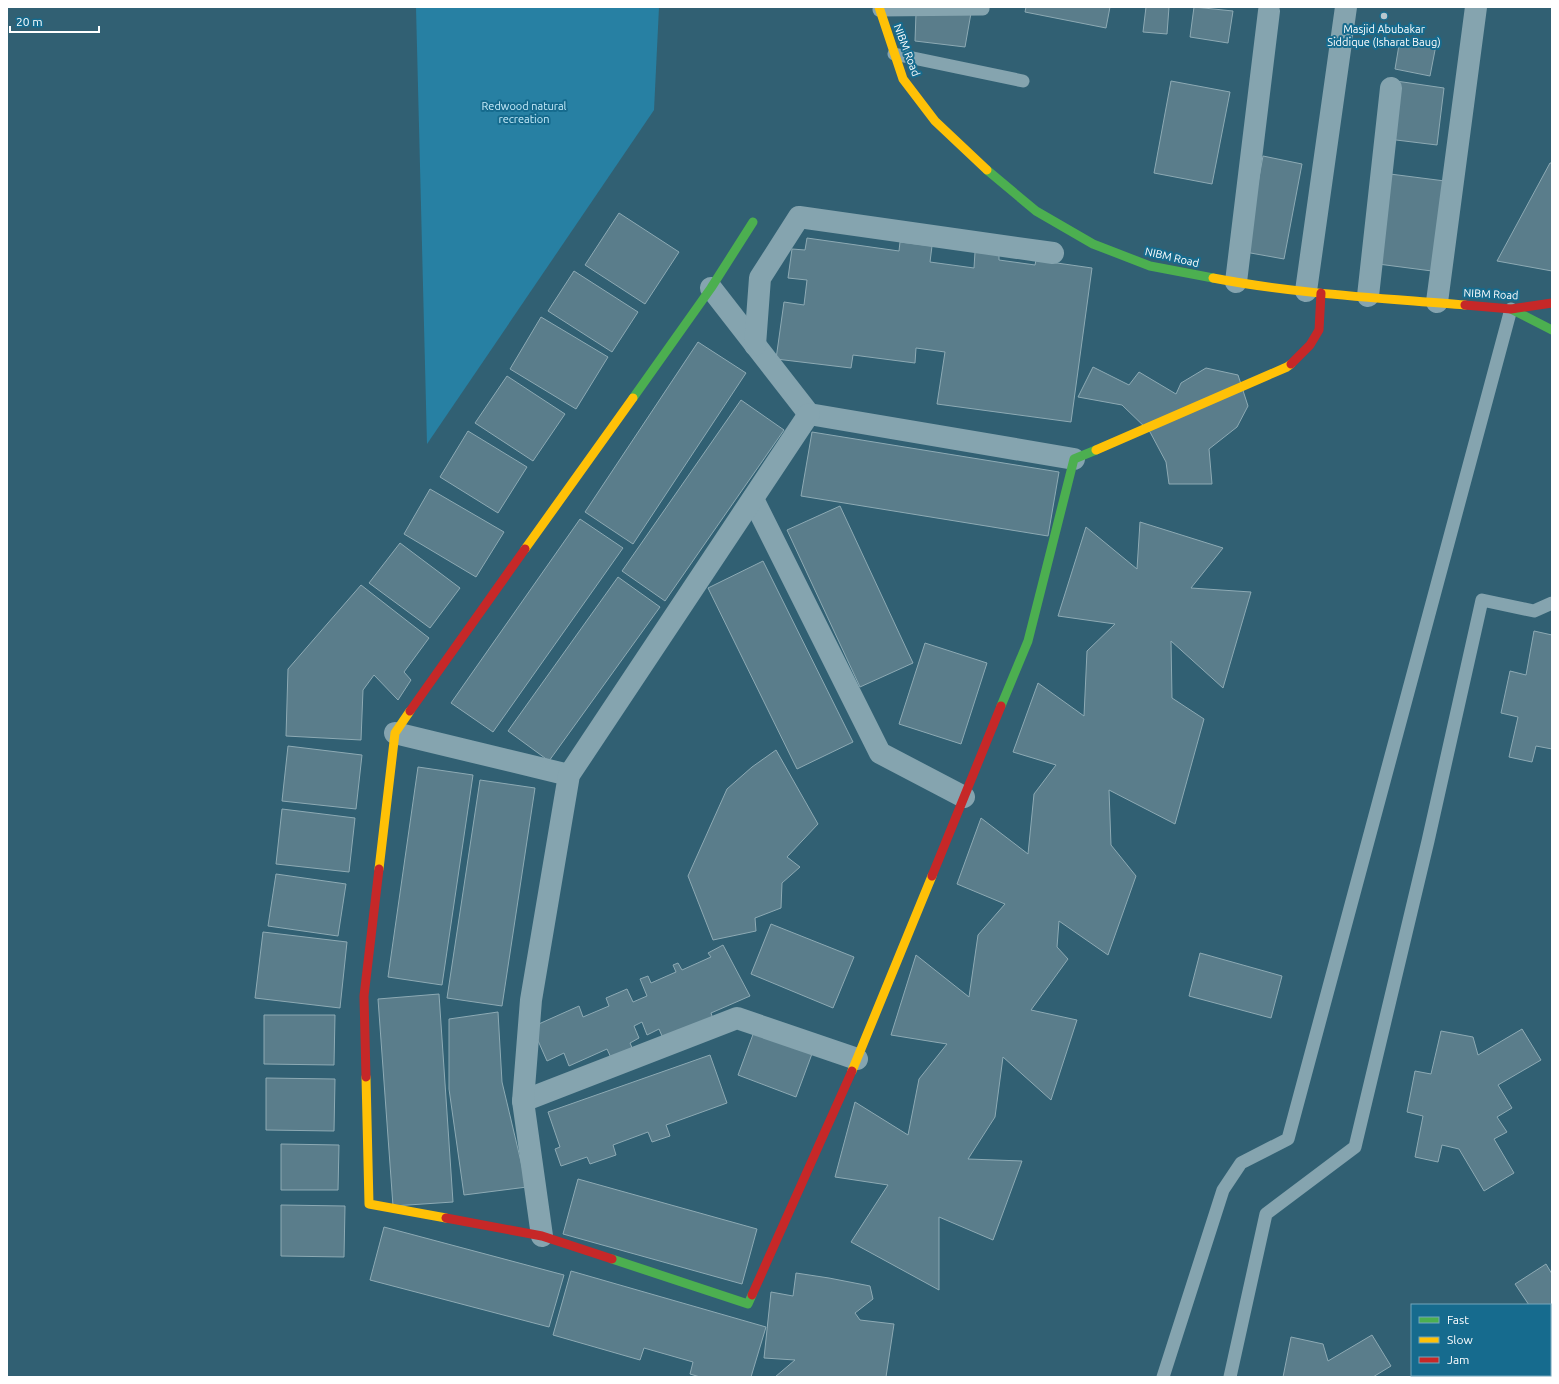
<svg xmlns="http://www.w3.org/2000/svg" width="1559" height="1384" viewBox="0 0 1559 1384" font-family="Ubuntu,sans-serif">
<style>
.green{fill:#2780a3}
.building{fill:#5a7d8b;stroke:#8daab4}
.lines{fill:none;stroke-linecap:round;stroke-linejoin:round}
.lane{stroke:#85a4af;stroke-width:13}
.street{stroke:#85a4af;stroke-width:22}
.fast{stroke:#4caf50;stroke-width:9}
.slow{stroke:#ffc107;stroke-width:9}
.jam{stroke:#c62828;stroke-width:9}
.poi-dot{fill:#b7c7ce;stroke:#166b8e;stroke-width:1.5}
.labels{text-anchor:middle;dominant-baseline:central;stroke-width:4;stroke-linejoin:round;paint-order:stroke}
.poi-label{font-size:11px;fill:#fff;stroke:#166b8e}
.street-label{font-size:11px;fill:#fff;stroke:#166b8e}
.park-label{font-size:11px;fill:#c8edfb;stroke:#166b8e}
</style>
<rect width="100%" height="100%" fill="#316073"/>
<path class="green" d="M 416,7 L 659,7 L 654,110 L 427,444 Z"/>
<g class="building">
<path d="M 1026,7 L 1110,7 L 1106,28 L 1025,12 Z"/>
<path d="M 1146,7 L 1169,7 L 1167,34 L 1143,32 Z"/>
<path d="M 1194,7 L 1233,11 L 1228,43 L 1190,37 Z"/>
<path d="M 916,13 L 971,13 L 965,47 L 915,41 Z"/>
<path d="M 1400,39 L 1436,45 L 1430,76 L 1395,69 Z"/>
<path d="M 1171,81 L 1230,92 L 1212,184 L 1154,173 Z"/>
<path d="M 1396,81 L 1444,88 L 1437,145 L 1388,139 Z"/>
<path d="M 1263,156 L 1302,164 L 1284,259 L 1245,252 Z"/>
<path d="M 1550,163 L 1552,163 L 1552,271 L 1497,261 Z"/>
<path d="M 1390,174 L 1445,181 L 1432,271 L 1378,264 Z"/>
<path d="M 619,213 L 679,252 L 645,304 L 585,265 Z"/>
<path d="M 807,238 L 899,251 L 900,242 L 932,246 L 930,262 L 974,268 L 975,252 L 999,255 L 999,260 L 1035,265 L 1036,260 L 1092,268 L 1071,422 L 937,404 L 945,352 L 916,348 L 915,363 L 853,355 L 851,368 L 776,359 L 784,302 L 804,305 L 807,280 L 788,278 L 792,249 L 805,250 Z"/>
<path d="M 574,271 L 638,312 L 612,352 L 548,311 Z"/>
<path d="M 541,317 L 608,357 L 576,409 L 510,369 Z"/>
<path d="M 698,342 L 746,373 L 633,544 L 585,512 Z"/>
<path d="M 1093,367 L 1129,385 L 1139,372 L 1176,394 L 1181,383 L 1206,368 L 1238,375 L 1248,406 L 1237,427 L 1209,449 L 1212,484 L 1169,484 L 1166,462 L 1150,432 L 1122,405 L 1078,397 Z"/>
<path d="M 507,376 L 565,414 L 533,461 L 475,423 Z"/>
<path d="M 741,400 L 784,430 L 665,601 L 622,571 Z"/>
<path d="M 468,431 L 527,467 L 498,513 L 440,477 Z"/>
<path d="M 812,432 L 1059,472 L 1048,536 L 801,496 Z"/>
<path d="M 430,489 L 504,532 L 476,577 L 404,534 Z"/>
<path d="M 840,506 L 913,663 L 860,687 L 787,530 Z"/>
<path d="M 580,519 L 623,548 L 493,732 L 451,703 Z"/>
<path d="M 1140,522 L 1223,548 L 1191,588 L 1251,592 L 1223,688 L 1171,641 L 1172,698 L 1204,719 L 1175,824 L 1109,790 L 1111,845 L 1136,876 L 1108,955 L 1059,921 L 1057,947 L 1068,959 L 1031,1010 L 1077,1020 L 1051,1100 L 1003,1057 L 995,1117 L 968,1159 L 1022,1161 L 993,1240 L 939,1217 L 939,1290 L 851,1242 L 888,1185 L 835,1177 L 855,1102 L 908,1135 L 919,1079 L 947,1044 L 891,1035 L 916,955 L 969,997 L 978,935 L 1005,904 L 957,884 L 981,818 L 1028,854 L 1034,794 L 1056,765 L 1013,752 L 1038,683 L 1084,716 L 1087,651 L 1115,624 L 1058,616 L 1086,527 L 1137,569 Z"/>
<path d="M 400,543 L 460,588 L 430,628 L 369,583 Z"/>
<path d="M 763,561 L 853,742 L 797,769 L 708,588 Z"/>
<path d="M 618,577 L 660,607 L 549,761 L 508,731 Z"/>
<path d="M 361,585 L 429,638 L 404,672 L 411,680 L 398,700 L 374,675 L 363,690 L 361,740 L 286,736 L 288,669 Z"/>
<path d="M 1534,631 L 1552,635 L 1552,749 L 1536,746 L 1532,762 L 1509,757 L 1518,717 L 1501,713 L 1510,671 L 1526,675 Z"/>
<path d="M 925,643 L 987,663 L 961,744 L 899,724 Z"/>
<path d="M 288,746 L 362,755 L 356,809 L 282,801 Z"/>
<path d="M 776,750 L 818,824 L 787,857 L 800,867 L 782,883 L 781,908 L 755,918 L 756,931 L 713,940 L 688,876 L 727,789 L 752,767 Z"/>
<path d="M 418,767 L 473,775 L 442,985 L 388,977 Z"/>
<path d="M 480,780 L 535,788 L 502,1006 L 447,998 Z"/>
<path d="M 282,809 L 355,818 L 349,872 L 276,864 Z"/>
<path d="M 276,874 L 346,884 L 338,936 L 268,926 Z"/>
<path d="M 771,924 L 854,957 L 833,1008 L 751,974 Z"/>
<path d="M 263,932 L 347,942 L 340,1008 L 255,998 Z"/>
<path d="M 723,945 L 750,996 L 711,1013 L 714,1022 L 665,1043 L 659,1029 L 647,1035 L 642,1022 L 634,1026 L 639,1038 L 630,1043 L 633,1050 L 612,1060 L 607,1049 L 569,1066 L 564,1053 L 547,1061 L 532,1027 L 579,1006 L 583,1017 L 609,1006 L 606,998 L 627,989 L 633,1002 L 647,996 L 640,979 L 648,976 L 651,983 L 676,972 L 673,965 L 678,963 L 682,970 L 711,957 L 708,953 Z"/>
<path d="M 1200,953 L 1282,976 L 1271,1018 L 1189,996 Z"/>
<path d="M 439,994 L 453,1202 L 393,1206 L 378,999 Z"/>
<path d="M 498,1012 L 502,1082 L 527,1187 L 464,1195 L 449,1089 L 449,1019 Z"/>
<path d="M 264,1015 L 335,1015 L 334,1065 L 264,1064 Z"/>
<path d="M 755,1029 L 813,1051 L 796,1097 L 738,1075 Z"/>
<path d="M 1522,1029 L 1541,1060 L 1498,1085 L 1512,1108 L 1497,1117 L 1507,1132 L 1494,1139 L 1514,1173 L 1484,1191 L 1459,1149 L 1442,1145 L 1438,1162 L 1415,1157 L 1423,1116 L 1407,1112 L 1415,1071 L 1431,1074 L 1441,1031 L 1473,1037 L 1478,1055 Z"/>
<path d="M 710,1055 L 727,1103 L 666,1125 L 670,1136 L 652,1142 L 648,1132 L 613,1145 L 616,1155 L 590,1164 L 587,1157 L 561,1166 L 555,1149 L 560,1147 L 548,1112 Z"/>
<path d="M 266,1078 L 335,1079 L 334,1131 L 266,1130 Z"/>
<path d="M 281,1144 L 339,1145 L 338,1190 L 281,1190 Z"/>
<path d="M 578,1179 L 757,1229 L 742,1284 L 563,1234 Z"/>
<path d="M 281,1205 L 345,1206 L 344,1257 L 281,1256 Z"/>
<path d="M 384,1227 L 564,1275 L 549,1327 L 370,1280 Z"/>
<path d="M 1546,1264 L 1552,1274 L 1552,1377 L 1519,1377 L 1521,1375 L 1550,1375 L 1550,1305 L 1529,1305 L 1515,1284 Z"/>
<path d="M 571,1271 L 766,1327 L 751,1377 L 700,1377 L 690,1374 L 693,1362 L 644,1348 L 640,1360 L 553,1335 Z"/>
<path d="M 796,1273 L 829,1278 L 870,1286 L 873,1299 L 855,1313 L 860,1320 L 894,1324 L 886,1377 L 775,1377 L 795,1360 L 764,1358 L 771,1292 L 793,1296 Z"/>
<path d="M 1372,1335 L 1391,1366 L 1373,1377 L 1283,1377 L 1291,1337 L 1323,1344 L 1328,1361 Z"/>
</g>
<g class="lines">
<g class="lane">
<path d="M 879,10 L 983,9 L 983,7"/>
<path d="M 894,54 L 1023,81"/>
<path d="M 1163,1377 L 1223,1190 L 1241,1163 L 1288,1139 L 1511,309"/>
<path d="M 1230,1377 L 1266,1214 L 1355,1147 L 1428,841 L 1482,600 L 1534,611 L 1552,603"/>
</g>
<g class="street">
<path d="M 1236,282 L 1269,11"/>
<path d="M 711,288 L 809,414 L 1074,459"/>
<path d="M 1306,291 L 1346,7"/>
<path d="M 1368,296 L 1391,88"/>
<path d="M 1437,302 L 1476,7"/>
<path d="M 755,345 L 760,278 L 799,217 L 1053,253"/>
<path d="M 753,499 L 880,753 L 964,797"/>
<path d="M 395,733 L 569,775"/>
<path d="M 523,1101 L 737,1018 L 857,1059"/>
<path d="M 542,1236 L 523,1101 L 531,1000 L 569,775 L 809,414"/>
</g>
<g class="fast">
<path d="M 987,170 L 1036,211 L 1093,244 L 1150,266 L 1213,278"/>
<path d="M 1511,309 L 1552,330"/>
<path d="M 633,398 L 711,288 L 753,222"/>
<path d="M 1001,706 L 1028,641 L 1074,459 L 1096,450"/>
<path d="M 612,1259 L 748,1304 L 752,1295"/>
</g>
<g class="slow">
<path d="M 879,7 L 903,79 L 935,121 L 987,170"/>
<path d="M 1213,278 C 1296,294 1381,298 1465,305"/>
<path d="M 1096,450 L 1287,367 L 1291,364"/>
<path d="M 525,549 L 633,398"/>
<path d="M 379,869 L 395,733 L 410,711"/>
<path d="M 852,1071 L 932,876"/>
<path d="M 366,1077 L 369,1204 L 446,1218"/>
</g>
<g class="jam">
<path d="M 1465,305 L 1511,309 L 1552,303"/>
<path d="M 1291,364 L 1310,345 L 1319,330 L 1321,293"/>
<path d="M 410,711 L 525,549"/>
<path d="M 932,876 L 1001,706"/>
<path d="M 366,1077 L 364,996 L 379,869"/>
<path d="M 446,1218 L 542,1236 L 612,1259"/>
<path d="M 752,1295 L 852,1071"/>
</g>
</g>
<circle class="poi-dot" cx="1384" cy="16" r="4"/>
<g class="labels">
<g class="poi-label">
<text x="1384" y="29">Masjid Abubakar<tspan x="1384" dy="13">Siddique (Isharat Baug)</tspan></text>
</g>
<g class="street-label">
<text transform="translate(907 50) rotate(69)">NIBM Road</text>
<text transform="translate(1172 257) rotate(13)">NIBM Road</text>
<text transform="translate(1491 294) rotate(3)">NIBM Road</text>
</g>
<g class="park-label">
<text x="524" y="106">Redwood natural<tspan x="524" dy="13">recreation</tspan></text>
</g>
</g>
<rect width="1559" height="1384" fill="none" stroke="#ffffff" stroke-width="16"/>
<rect x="1411" y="1304" width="140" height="72" fill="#166b8e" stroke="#73a6bb"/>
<rect x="1419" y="1317" width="20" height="6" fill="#4caf50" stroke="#73a6bb"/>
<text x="1447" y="1324" font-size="12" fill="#ffffff">Fast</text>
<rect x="1419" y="1337" width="20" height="6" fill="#ffc107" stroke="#73a6bb"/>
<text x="1447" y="1344" font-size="12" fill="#ffffff">Slow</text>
<rect x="1419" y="1357" width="20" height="6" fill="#c62828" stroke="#73a6bb"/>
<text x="1447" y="1364" font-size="12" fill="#ffffff">Jam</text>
<path d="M10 26v6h89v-6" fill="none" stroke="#ffffff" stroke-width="2"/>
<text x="16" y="26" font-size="12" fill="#ffffff" stroke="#166b8e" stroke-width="3" paint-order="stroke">20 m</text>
</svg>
